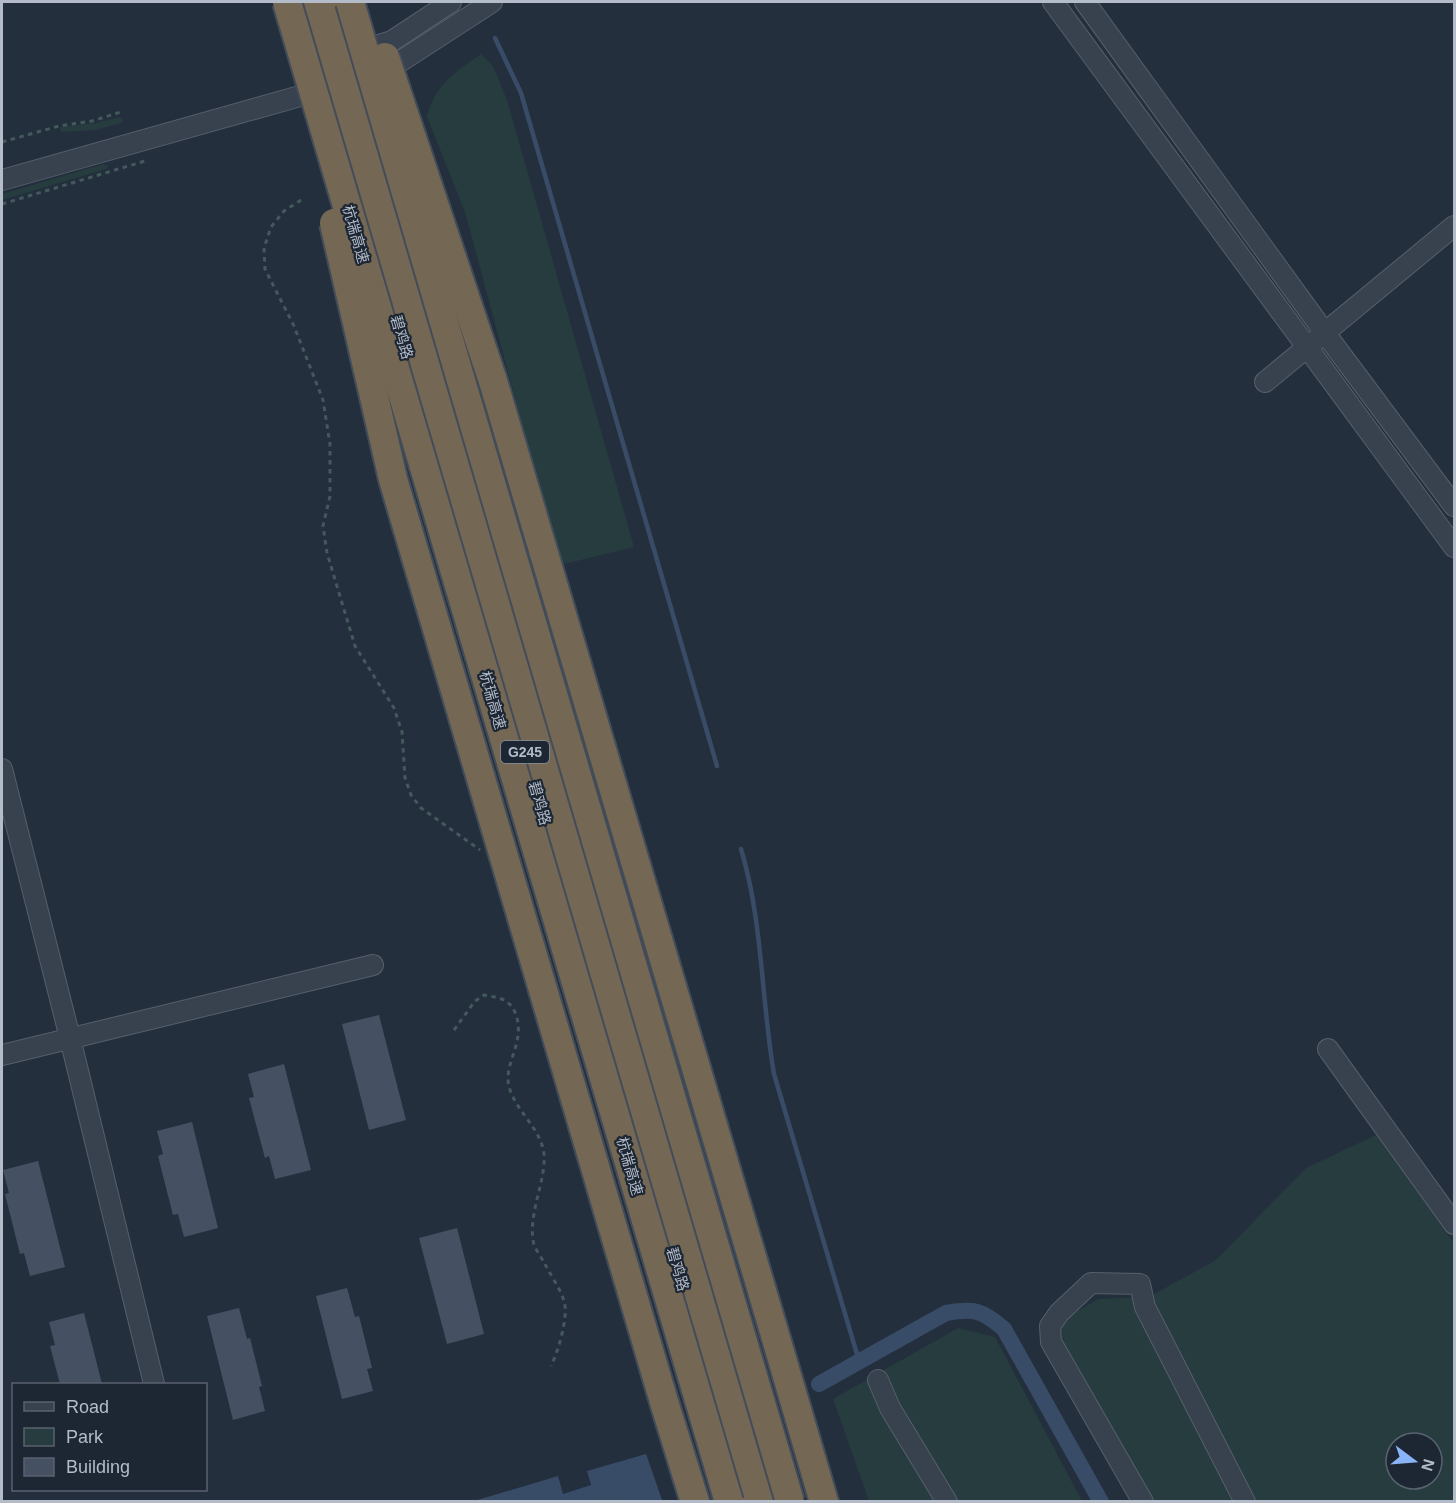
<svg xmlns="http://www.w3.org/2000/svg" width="1456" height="1503" viewBox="0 0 1456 1503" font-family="Helvetica,'Noto Sans SC',sans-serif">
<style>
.green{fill:#263c3f;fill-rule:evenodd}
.water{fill:#394c67}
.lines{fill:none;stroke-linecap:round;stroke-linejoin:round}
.stream{stroke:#394c67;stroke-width:4.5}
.canal{stroke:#394c67;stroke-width:16}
.building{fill:#455162}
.minor-casing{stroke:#565f6c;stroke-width:22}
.highway-casing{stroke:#434c59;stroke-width:32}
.path{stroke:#44595c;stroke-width:3;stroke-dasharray:4.5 4.5;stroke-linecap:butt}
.minor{stroke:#38414e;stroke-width:20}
.highway{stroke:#746855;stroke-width:28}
.highway-bridge-casing{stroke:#434c59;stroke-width:32;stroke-linecap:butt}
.highway-bridge{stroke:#746855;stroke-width:28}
.labels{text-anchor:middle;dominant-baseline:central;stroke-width:4.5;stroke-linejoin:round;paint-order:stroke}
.shield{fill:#1d2633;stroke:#878f9c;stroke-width:1.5}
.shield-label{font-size:14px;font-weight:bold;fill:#b4bcc9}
.street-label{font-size:15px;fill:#b4bcc9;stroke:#1d2633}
</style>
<rect width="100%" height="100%" fill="#242f3e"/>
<g class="green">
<path d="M 481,54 L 493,66 L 507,100 L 634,547 L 560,565 L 465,212 L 427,117 C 435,84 455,72 481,54 Z"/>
<path d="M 120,117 L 123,121 L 121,123 L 96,130 L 61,132 L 60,127 L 96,123 Z"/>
<path d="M 104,164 L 108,167 L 106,169 L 2,200 L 2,194 Z"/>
<path d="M 1376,1135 L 1454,1243 L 1454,1501 L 1147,1501 L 1055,1338 L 1055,1325 L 1098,1299 L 1149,1297 L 1216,1260 L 1306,1168 ZM 1396,1443 L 1432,1443 L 1432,1479 L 1396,1479 Z"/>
<path d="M 958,1328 L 995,1337 L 1082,1501 L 869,1501 L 833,1399 Z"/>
</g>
<g class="water">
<path d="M 646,1454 L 662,1500 L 596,1501 L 587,1471 Z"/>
<path d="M 558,1476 L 565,1501 L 474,1501 Z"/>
</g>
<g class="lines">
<g class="stream">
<path d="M 495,38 L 521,93 L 717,766"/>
<path d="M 741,849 C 763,922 761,999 774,1074 L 859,1361"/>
</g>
<g class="canal">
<path d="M 819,1384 L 946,1313 C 974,1308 982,1310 1004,1329 L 1101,1502"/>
<path d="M 564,1502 L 614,1486"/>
</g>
</g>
<g class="building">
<path d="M 379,1015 L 406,1120 L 369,1130 L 342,1024 Z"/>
<path d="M 284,1064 L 311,1170 L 275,1179 L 269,1156 L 265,1158 L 249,1098 L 254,1097 L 248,1074 Z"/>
<path d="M 192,1122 L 218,1228 L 184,1237 L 178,1214 L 173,1215 L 158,1156 L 163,1154 L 157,1131 Z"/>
<path d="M 38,1161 L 65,1267 L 30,1276 L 24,1253 L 20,1254 L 5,1194 L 9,1193 L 3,1170 Z"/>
<path d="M 457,1228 L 484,1334 L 447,1344 L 419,1238 Z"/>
<path d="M 347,1288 L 355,1317 L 359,1316 L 372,1368 L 367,1369 L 373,1391 L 342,1399 L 316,1296 Z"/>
<path d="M 239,1308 L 247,1339 L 250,1338 L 262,1386 L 259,1387 L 265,1411 L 233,1420 L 207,1316 Z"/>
<path d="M 84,1313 L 102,1384 L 60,1384 L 50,1346 L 55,1345 L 49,1322 Z"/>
</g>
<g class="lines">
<g class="minor-casing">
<g id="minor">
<path d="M 1053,2 L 1454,547"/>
<path d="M 1085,2 L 1325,333 L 1454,506"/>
<path d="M 362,50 L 392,41 L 451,2"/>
<path d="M 377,68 L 398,63 L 492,2"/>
<path d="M 2,180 L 325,89"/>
<path d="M 1265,382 L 1454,226"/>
<path d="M 2,769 L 70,1038 L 154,1384"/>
<path d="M 1328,1049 L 1454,1224"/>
<path d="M 2,1055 L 373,965"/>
<path d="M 878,1380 L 890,1408 L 947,1502"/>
<path d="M 1143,1502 L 1051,1342 L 1050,1326 L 1059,1313 L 1091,1283 L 1140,1284 L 1145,1307 L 1245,1502"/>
</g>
</g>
<g class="highway-casing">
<g id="highway">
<path d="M 303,2 L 747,1502"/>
<path d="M 330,2 L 771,1502"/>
<path d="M 780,1352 L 824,1502"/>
<path d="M 665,1405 L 695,1502"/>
</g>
</g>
<g class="path">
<path d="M 2,142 L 59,126 L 92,121 L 121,112"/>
<path d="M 301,200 L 284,211 L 271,227 L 264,248 L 265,269 L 294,326 L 323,400 L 330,444 L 330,496 L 323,526 L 327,553 L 355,646 L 394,708 L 402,732 L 405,778 L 411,795 L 421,808 L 480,850"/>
<path d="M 2,204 L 145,161"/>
<path d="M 454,1030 L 475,1001 L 484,995 C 499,998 510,998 516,1015 C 526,1044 501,1065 510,1090 C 518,1113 541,1129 544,1154 C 546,1181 529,1211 533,1240 C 534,1248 541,1257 545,1264 C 551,1276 560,1288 564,1301 C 569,1316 558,1352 551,1366"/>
</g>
<use href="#minor" class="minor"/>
<use href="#highway" class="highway"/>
<g class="highway-bridge-casing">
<g id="highway-bridge">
<path d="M 287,2 L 729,1502"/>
<path d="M 350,2 L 790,1502"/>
<path d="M 385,57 L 493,381 L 780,1352"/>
<path d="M 334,223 L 393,479 L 665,1405"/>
</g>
</g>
<use href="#highway-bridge" class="highway-bridge"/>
</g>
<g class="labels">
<rect class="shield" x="501" y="741" width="48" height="22" rx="4.5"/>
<g class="shield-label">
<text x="525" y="752">G245</text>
</g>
<g class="street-label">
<text transform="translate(356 234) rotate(74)">杭瑞高速</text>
<text transform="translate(402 337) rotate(74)">碧鸡路</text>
<text transform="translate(493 700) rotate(74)">杭瑞高速</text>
<text transform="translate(540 803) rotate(74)">碧鸡路</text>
<text transform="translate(630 1166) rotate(74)">杭瑞高速</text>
<text transform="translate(678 1269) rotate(74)">碧鸡路</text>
</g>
</g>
<rect width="1456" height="1503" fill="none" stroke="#b4bcc9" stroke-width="6"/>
<rect x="12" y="1383" width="195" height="108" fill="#1d2633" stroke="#59626f" stroke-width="1.5"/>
<rect x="24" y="1402" width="30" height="9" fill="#38414e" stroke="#59626f" stroke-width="1.5"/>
<text x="66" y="1413" font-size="18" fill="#b4bcc9">Road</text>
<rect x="24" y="1428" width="30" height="18" fill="#263c3f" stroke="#59626f" stroke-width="1.5"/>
<text x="66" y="1443" font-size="18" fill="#b4bcc9">Park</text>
<rect x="24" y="1458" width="30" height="18" fill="#455162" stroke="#59626f" stroke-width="1.5"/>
<text x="66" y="1473" font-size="18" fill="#b4bcc9">Building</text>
<g transform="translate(1414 1461) rotate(106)"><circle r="28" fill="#1d2633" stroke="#59626f" stroke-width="1.5"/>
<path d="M0-4.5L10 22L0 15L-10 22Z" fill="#8ab4f8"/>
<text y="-9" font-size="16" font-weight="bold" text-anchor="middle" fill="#b4bcc9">N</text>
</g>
</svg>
